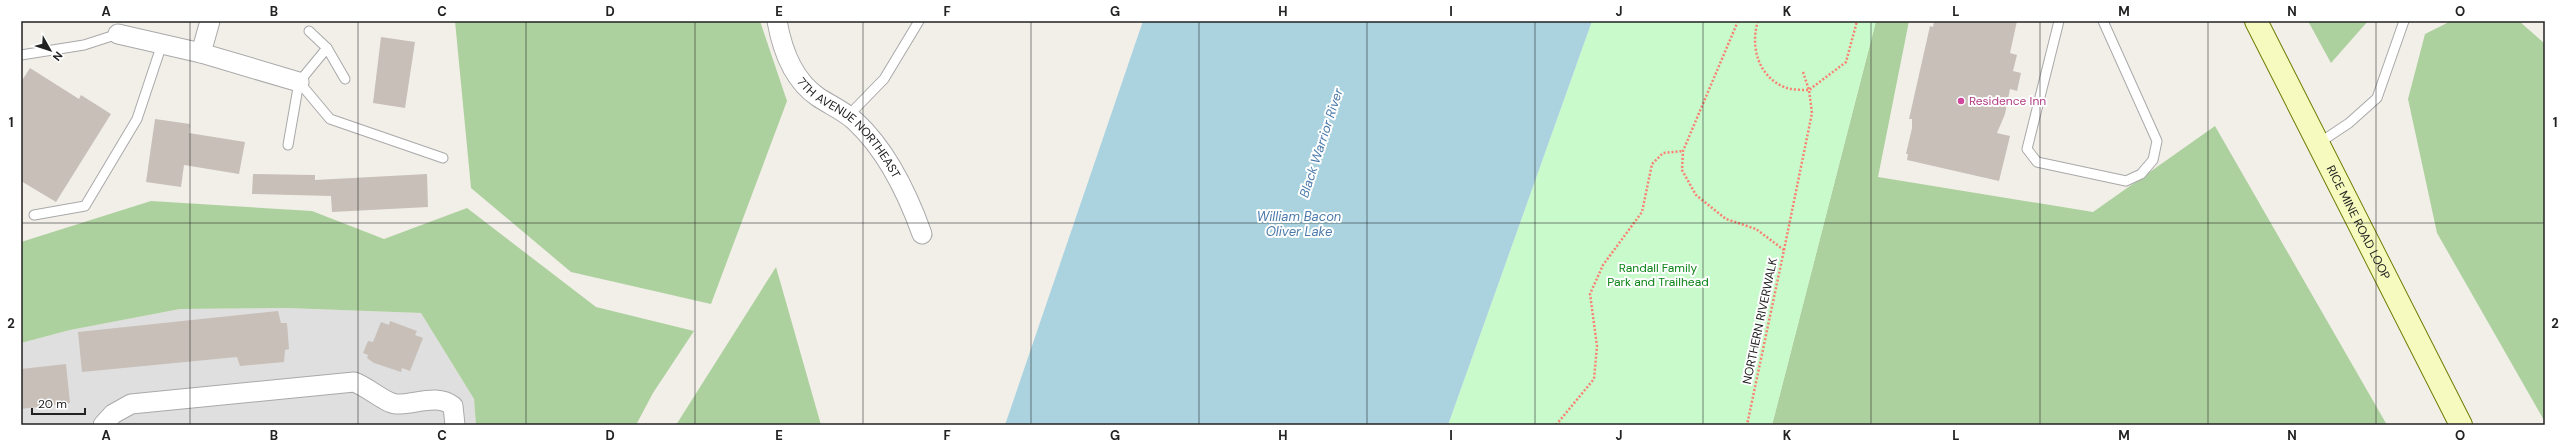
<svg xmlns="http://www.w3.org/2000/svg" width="2566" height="446" viewBox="0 0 2566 446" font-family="'DM Sans',sans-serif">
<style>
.residential{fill:#e0dfdf}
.forest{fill:#add19e}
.park{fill:#c8facc}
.water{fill:#aad3df}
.building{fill:#c7bfb8}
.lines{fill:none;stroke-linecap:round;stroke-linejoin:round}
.lane-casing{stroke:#a9a9a9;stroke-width:11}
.street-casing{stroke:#a9a9a9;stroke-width:21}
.secondary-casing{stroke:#707d05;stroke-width:24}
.path{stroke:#fa8072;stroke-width:2.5;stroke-dasharray:2 2;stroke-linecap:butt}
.lane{stroke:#fff;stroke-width:9}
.street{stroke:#fff;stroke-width:19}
.secondary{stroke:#f7fabf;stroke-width:22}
.grid{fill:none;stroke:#222;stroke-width:1;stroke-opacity:0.55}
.hotel-dot{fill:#d1479c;stroke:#fff;stroke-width:1.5}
.labels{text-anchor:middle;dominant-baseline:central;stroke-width:4;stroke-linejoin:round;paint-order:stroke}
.hotel-label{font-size:12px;fill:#b23c85;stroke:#fff;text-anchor:start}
.street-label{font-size:12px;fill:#222;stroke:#fff}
.park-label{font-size:12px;fill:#0c8416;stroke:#fff}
.water-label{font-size:13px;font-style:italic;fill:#4a7aab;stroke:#fff}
.neatline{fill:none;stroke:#222;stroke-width:1.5}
.grid-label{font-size:13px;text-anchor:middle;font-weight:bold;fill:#222}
</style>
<rect width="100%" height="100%" fill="#f2efe9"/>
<path class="residential" d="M 287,308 L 421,313 L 474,399 L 476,425 L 21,425 L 21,343 L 70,330 L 180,309 Z"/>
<g class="forest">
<path d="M 455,21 L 760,21 L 787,101 L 711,304 L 571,272 L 471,188 Z"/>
<path d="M 1876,21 L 1909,21 L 1878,177 L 2093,212 L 2215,126 L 2387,425 L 1772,425 Z"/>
<path d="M 2308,21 L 2368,21 L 2331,63 Z"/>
<path d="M 2451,21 L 2519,21 L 2545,44 L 2545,422 L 2437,233 L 2408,99 L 2425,34 Z"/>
<path d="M 151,201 L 312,211 L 384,239 L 467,208 L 596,307 L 694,331 L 653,393 L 636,425 L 476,425 L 474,399 L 421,313 L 287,308 L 180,309 L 70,330 L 21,343 L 21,242 Z"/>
<path d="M 776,267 L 821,425 L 676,425 Z"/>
</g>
<path class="park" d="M 1592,21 L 1876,21 L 1772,425 L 1448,425 Z"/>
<path class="water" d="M 1143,21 L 1592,21 L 1448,425 L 1005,425 Z"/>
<g class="building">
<path d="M 1934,21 L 2017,21 L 2010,53 L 2017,55 L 2013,71 L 2021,73 L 2017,91 L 2010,89 L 2005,114 L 1997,133 L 2010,136 L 1999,181 L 1907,160 L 1908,154 L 1906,154 L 1912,128 L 1912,119 L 1909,119 L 1930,26 L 1933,27 Z"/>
<path d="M 381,37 L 415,42 L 405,108 L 373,103 Z"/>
<path d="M 30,68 L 79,99 L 81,95 L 111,114 L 56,202 L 21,181 L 21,82 Z"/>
<path d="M 155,119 L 190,124 L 189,133 L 245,142 L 239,174 L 184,165 L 181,187 L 146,182 Z"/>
<path d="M 253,174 L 315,175 L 315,180 L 427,174 L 428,207 L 332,212 L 331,196 L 252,194 Z"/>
<path d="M 278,311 L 281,323 L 287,323 L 289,349 L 285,350 L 284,362 L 240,366 L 237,357 L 82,372 L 78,332 Z"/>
<path d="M 390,321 L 417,331 L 415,335 L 423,338 L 410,371 L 402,368 L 401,372 L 374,363 L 367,358 L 368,355 L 363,353 L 368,341 L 373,342 L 381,322 L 389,325 Z"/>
<path d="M 66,364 L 70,403 L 21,409 L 21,369 Z"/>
</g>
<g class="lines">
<g class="lane-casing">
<g id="lane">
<path d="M 2059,21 L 2027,149 L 2037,162 L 2126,181 L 2141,174 L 2153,160 L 2157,141 L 2103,21"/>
<path d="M 309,31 L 327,48"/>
<path d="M 21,55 L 84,45 L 118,34"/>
<path d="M 299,82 L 330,119 L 443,158"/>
<path d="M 848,116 L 884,79 L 919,21"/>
<path d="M 2319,143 L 2349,123 L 2377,98 L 2404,21"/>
<path d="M 288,145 L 299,82 L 327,48 L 345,79"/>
<path d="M 34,215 L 85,206 L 137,119 L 162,44"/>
</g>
</g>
<g class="street-casing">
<g id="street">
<path id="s1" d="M 777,21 C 782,49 793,80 818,97 C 830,105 846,112 856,122 C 887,151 908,195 922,234"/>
<path d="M 118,34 L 201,53 L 299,82"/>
<path d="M 201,53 L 210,21"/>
<path d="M 103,425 L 113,414 L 131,404 L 354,382 C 368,387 385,403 396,404 C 414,405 437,393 453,406 L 455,425"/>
</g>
</g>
<g class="secondary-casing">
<g id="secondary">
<path id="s2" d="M 2256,21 L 2461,425"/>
</g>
</g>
<g class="path">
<path d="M 1738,21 L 1683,151 L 1682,170 L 1696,195 L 1726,219 L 1756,229 L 1784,250 L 1747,425"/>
<path d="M 1758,21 C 1750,46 1758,76 1784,87 C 1791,90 1801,90 1809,90 L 1846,62 L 1857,21"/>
<path d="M 1784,250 L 1812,113 L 1809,90 L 1803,72"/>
<path d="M 1556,425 L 1594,379 L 1597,346 L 1590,294 L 1603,265 L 1642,212 L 1652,164 L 1663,153 L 1683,151"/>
</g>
<use href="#lane" class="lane"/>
<use href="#street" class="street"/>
<use href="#secondary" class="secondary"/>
</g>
<path class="grid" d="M 190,21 L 190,425M 358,21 L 358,425M 526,21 L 526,425M 695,21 L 695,425M 863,21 L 863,425M 1031,21 L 1031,425M 1199,21 L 1199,425M 1367,21 L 1367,425M 1535,21 L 1535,425M 1703,21 L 1703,425M 1871,21 L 1871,425M 2040,21 L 2040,425M 2208,21 L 2208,425M 2376,21 L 2376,425M 21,223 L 2545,223"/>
<circle class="hotel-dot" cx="1961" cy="101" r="4"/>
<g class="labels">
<g class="hotel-label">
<text x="1969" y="101">Residence Inn</text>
</g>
<g class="street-label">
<text stroke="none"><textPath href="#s1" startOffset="133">7TH AVENUE NORTHEAST</textPath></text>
<text stroke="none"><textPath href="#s2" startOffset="226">RICE MINE ROAD LOOP</textPath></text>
<text transform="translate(1760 321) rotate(-78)">NORTHERN RIVERWALK</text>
</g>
<g class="park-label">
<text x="1658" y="268">Randall Family<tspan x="1658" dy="14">Park and Trailhead</tspan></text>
</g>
<g class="water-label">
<text transform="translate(1321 143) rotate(-72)">Black Warrior River</text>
<text x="1299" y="216">William Bacon<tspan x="1299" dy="15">Oliver Lake</tspan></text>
</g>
</g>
<rect width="2566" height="446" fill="none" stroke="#ffffff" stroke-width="44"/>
<g transform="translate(50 50) rotate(129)" stroke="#ffffff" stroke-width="3" paint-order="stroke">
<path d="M0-3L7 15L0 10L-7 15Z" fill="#222222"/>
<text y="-6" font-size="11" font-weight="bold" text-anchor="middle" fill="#222222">N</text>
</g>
<path d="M32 408v6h53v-6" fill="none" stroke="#222222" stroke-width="2"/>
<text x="38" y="408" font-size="12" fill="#222222" stroke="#ffffff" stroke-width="3" paint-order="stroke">20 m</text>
<rect x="22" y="22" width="2522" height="402" class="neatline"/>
<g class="grid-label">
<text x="106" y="16">A</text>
<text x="274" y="16">B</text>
<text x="442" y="16">C</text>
<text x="610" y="16">D</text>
<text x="779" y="16">E</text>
<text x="947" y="16">F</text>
<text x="1115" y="16">G</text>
<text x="1283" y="16">H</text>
<text x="1451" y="16">I</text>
<text x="1619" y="16">J</text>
<text x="1787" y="16">K</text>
<text x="1956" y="16">L</text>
<text x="2124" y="16">M</text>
<text x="2292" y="16">N</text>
<text x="2460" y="16">O</text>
<text x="11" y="127">1</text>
<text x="2555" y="127">1</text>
<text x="11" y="328">2</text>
<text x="2555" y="328">2</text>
<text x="106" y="440">A</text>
<text x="274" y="440">B</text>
<text x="442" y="440">C</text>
<text x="610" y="440">D</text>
<text x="779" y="440">E</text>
<text x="947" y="440">F</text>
<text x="1115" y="440">G</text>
<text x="1283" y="440">H</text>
<text x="1451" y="440">I</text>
<text x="1619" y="440">J</text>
<text x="1787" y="440">K</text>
<text x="1956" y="440">L</text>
<text x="2124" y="440">M</text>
<text x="2292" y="440">N</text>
<text x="2460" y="440">O</text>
</g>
</svg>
